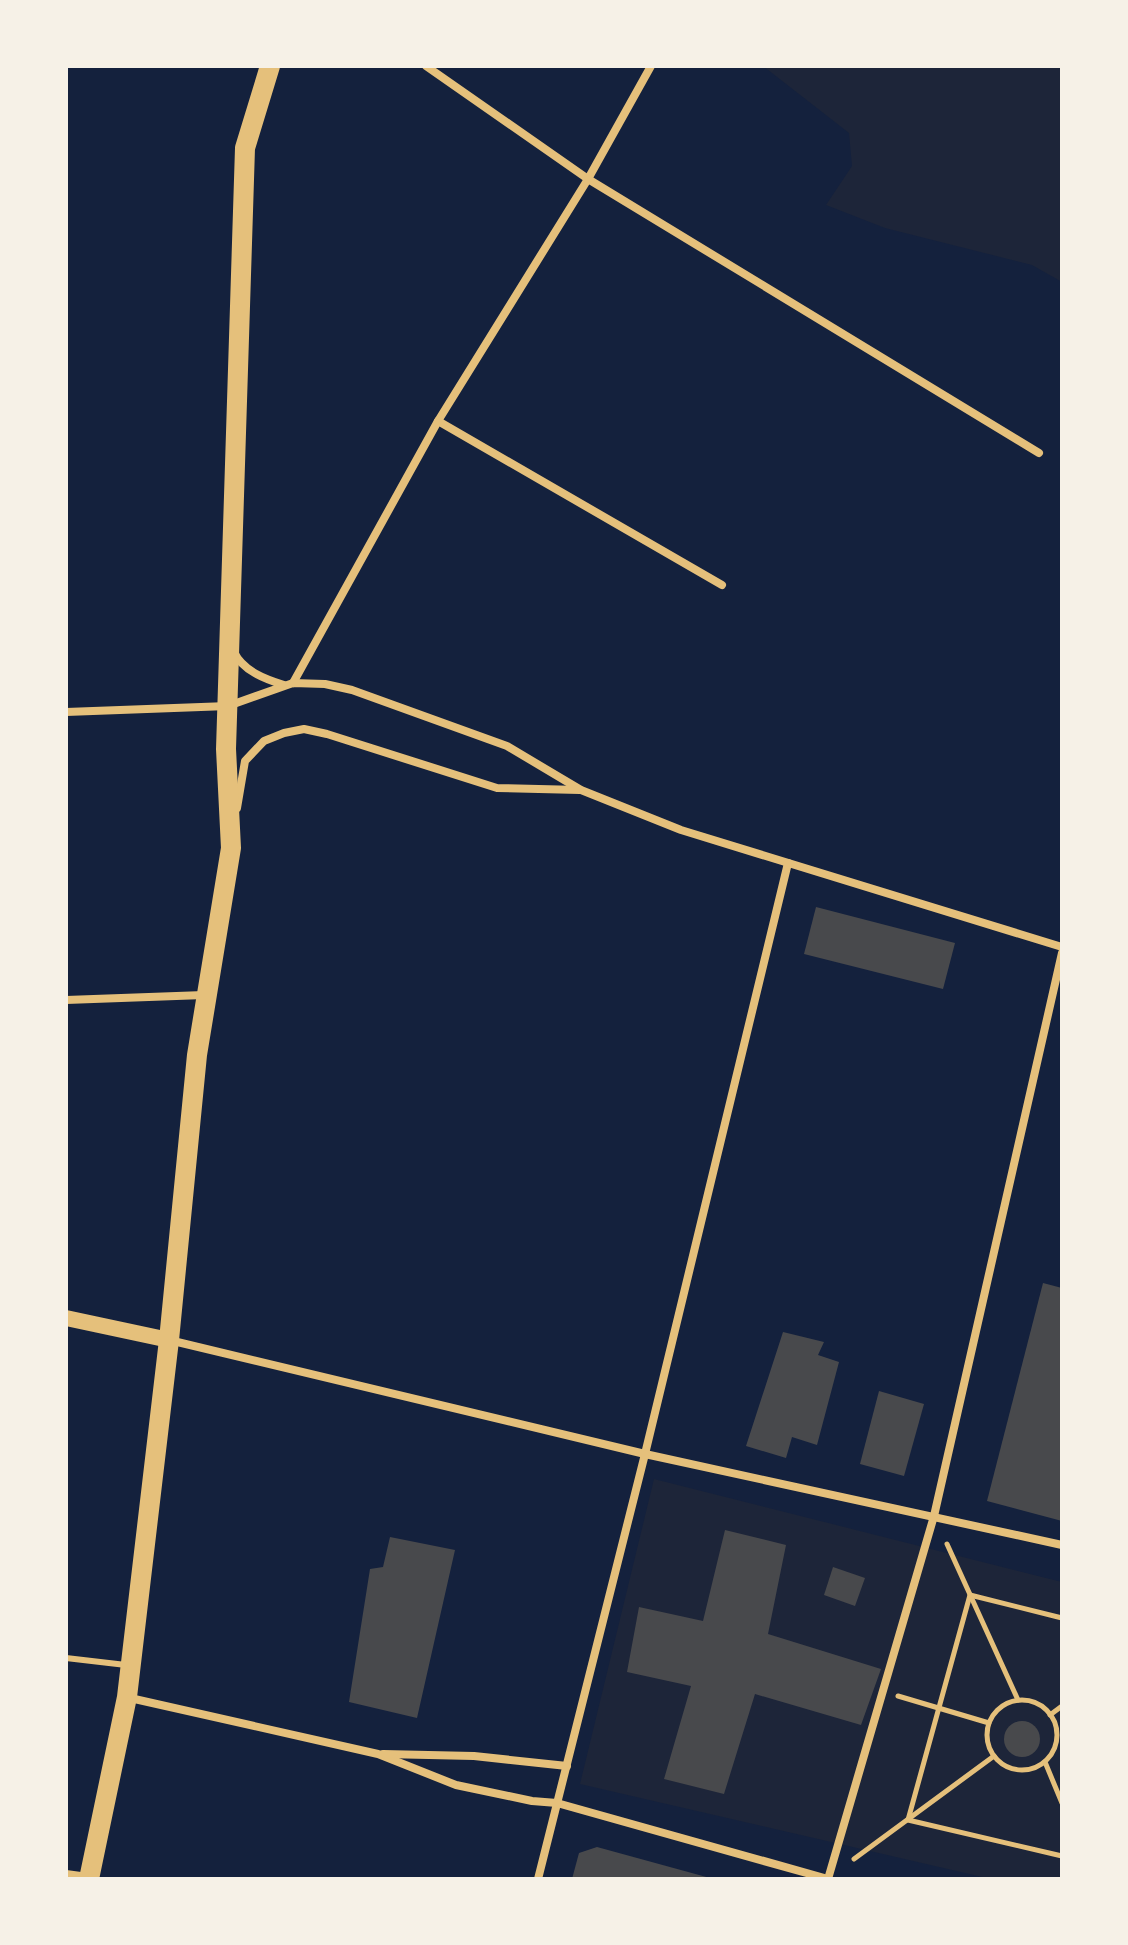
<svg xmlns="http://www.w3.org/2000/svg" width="1128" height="1945" viewBox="0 0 1128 1945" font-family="'Work Sans',sans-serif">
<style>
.green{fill:#1d2539}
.building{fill:#48494c}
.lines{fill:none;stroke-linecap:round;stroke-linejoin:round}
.path{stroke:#e5c07b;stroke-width:5}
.service{stroke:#e5c07b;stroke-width:6}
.minor{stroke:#e5c07b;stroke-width:8}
.secondary{stroke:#e5c07b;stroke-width:16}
.primary{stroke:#e5c07b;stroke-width:20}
</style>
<rect width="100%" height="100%" fill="#14213d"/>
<g class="green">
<path d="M 763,66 L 1062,66 L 1062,282 L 1032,265 L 885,228 L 826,205 L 852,166 L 849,133 Z"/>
<path d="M 654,1479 L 1062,1582 L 1062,1879 L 991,1879 L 580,1784 Z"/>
</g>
<g class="building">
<path d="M 816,907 L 955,943 L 943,989 L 804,954 Z"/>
<path d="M 1043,1283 L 1062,1288 L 1062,1521 L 987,1501 Z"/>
<path d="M 783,1332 L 824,1342 L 818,1355 L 839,1362 L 817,1445 L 792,1437 L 786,1458 L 746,1446 Z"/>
<path d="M 879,1391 L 924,1404 L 904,1476 L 860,1464 Z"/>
<path d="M 725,1530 L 786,1545 L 768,1634 L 881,1669 L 861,1725 L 755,1694 L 724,1794 L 664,1779 L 691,1686 L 627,1672 L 639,1607 L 703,1621 Z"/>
<path d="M 390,1537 L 455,1550 L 417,1718 L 349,1702 L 370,1569 L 383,1567 Z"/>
<path d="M 833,1567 L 865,1578 L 855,1606 L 824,1595 Z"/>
<circle cx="1022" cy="1739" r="18"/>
<path d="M 597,1847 L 710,1878 L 710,1879 L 572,1879 L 579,1853 Z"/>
</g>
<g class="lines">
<g class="path">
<path d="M 947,1544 L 1018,1700"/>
<path d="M 1062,1618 L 970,1595 L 908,1820 L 1062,1856"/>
<path d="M 898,1696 L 989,1723"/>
<circle cx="1022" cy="1735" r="35"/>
<path d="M 1050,1715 L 1062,1706"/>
<path d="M 1045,1762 L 1062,1803"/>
<path d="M 854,1859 L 994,1756"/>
</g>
<path class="service" d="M 66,1658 L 126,1665"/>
<g class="minor">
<path d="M 426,66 L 588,179 L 1039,453"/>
<path d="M 438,421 L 722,585"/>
<path d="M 234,652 C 243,671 265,679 284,685"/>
<path d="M 293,683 L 438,421 L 588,179 L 651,66"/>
<path d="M 66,712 L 228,706 L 293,683 L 325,684 L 352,690 L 507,746 L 581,790 L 681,830 L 1062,947"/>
<path d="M 237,808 L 245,761 L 264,741 L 284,733 L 304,729 L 327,734 L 497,788 L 580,790"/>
<path d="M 66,1000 L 204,995"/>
<path d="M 169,1340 L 645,1454 L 1062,1545"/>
<path d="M 130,1698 L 378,1754 L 456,1785 L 532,1801 L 557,1803 L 828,1879"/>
<path d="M 383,1754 L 474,1756 L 567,1766"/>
<path d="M 66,1874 L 88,1877"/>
<path d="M 538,1879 L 645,1454 L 788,863"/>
<path d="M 828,1879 L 934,1516 L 1062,953"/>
</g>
<path class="secondary" d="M 66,1318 L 169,1340"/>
<path class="primary" d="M 89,1879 L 127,1697 L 169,1340 L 197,1055 L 231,848 L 226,749 L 245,148 L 270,66"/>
</g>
<rect width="1128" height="1945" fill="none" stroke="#f6f1e7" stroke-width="136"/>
</svg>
